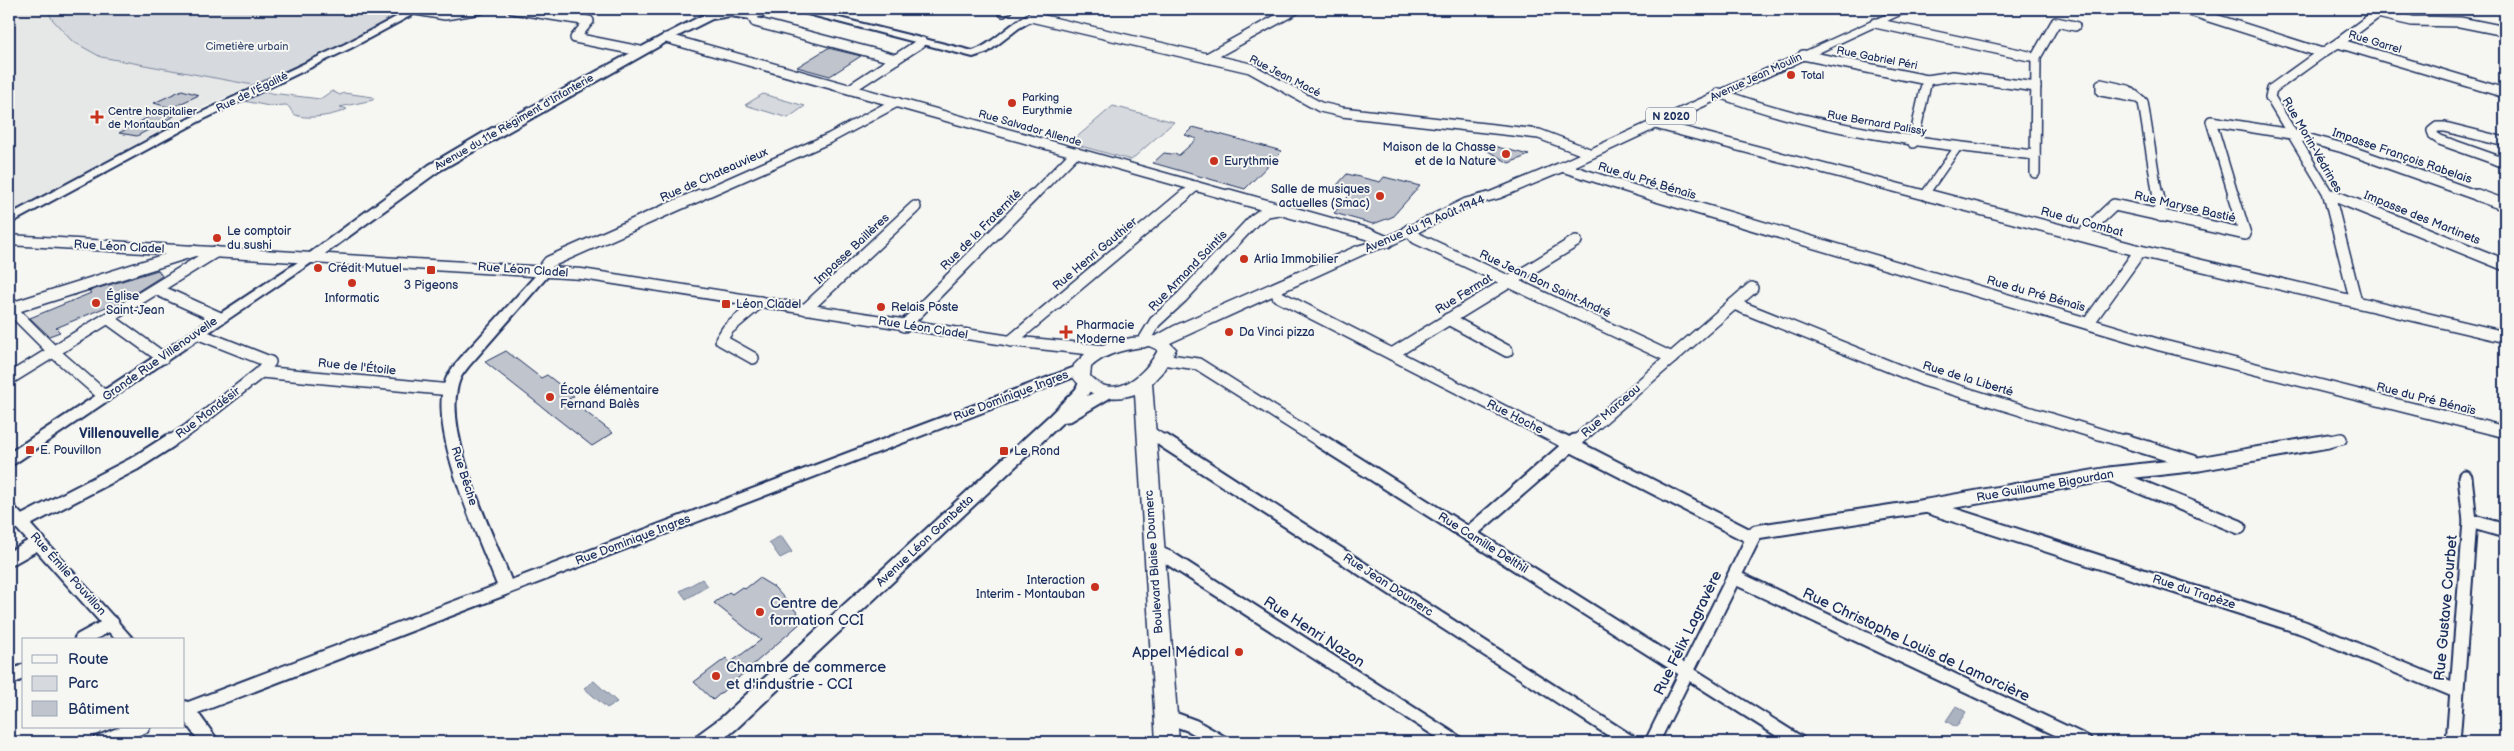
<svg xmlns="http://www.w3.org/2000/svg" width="2514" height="751" viewBox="0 0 2514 751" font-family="'Balsamiq Sans',sans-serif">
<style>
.built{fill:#e6e7e7}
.green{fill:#d6d9dd;stroke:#78849e}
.water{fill:#abb2c0;stroke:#717e99}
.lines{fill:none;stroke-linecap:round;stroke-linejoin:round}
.stream{stroke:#717e99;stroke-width:3}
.building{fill:#c0c4cd;stroke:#1b2f5e}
.pedestrian-casing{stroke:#1b2f5e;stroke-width:10}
.minor-far2-casing{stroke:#1b2f5e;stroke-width:12}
.minor-far1-casing{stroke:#1b2f5e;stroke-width:14}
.minor-casing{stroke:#1b2f5e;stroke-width:17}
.tertiary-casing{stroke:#1b2f5e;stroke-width:4}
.secondary-casing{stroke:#1b2f5e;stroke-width:4}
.primary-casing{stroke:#1b2f5e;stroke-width:3}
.pedestrian{stroke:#f6f6f2;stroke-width:7}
.minor-far2{stroke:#f6f6f2;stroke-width:9}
.minor-far1{stroke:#f6f6f2;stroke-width:11}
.minor{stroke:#f6f6f2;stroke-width:13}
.tertiary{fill:#f6f6f2;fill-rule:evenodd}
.secondary{fill:#f6f6f2;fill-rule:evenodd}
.primary{fill:#f6f6f2;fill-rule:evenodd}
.poi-dot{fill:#c8321e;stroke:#f6f6f2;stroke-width:2}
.labels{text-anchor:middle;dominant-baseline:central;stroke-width:4;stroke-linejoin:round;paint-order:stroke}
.far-street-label{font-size:11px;fill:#1b2f5e;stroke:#f6f6f2}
.far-park-label{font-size:11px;fill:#405177;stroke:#f6f6f2}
.far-poi-label{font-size:11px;fill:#1b2f5e;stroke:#f6f6f2;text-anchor:start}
.shield{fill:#f6f6f2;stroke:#5d6b8a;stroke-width:1}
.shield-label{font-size:11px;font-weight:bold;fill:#1b2f5e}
.street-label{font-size:12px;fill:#1b2f5e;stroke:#f6f6f2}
.poi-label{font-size:12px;fill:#1b2f5e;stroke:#f6f6f2;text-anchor:start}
.neighbourhood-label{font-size:14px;font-weight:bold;fill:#1b2f5e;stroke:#f6f6f2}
.near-poi-label{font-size:15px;fill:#1b2f5e;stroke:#f6f6f2;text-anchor:start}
.near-street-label{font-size:15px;fill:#1b2f5e;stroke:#f6f6f2}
</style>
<rect width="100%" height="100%" fill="#f6f6f2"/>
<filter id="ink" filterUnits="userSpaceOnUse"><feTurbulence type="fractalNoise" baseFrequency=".02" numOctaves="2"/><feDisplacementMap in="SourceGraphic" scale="10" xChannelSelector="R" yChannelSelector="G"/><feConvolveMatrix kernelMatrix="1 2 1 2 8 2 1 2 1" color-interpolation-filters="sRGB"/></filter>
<g filter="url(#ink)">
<path class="built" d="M 9,9 L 47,9 L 52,19 L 101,57 L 253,85 L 197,110 L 9,215 Z"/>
<g class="green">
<path d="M 47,9 L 411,9 L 349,42 L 253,85 L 101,57 L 72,41 L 52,19 Z"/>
<path d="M 332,91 L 340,95 L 344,93 L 373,97 L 373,100 L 340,107 L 347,109 C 338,115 304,121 294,114 C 290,111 291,107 286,105 L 269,106 L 244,101 L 263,92 L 320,99 Z"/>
<path d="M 763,94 L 805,106 L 788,118 L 745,105 Z"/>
<path d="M 1113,106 L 1174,122 L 1131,160 L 1070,143 Z"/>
</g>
<g class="water">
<path d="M 781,536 L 792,552 L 780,558 L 769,542 Z"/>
<path d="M 702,579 L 708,586 L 686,599 L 680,591 Z"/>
<path d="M 594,681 L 617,702 L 607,708 L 584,688 Z"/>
<path d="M 1956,706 L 1966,712 L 1956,727 L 1946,721 Z"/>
</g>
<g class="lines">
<path class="stream" d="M 2484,9 L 2505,10"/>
</g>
<g class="building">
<path d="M 828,48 L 861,56 L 830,76 L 797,67 Z"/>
<path d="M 182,90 L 199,95 L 171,108 L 154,103 Z"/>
<path d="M 156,113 L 174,116 L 137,136 L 119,133 Z"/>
<path d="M 1193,127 L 1282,151 L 1245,189 L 1153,163 L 1164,153 L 1179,155 L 1197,139 L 1185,135 Z"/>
<path d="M 1481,143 L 1529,155 L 1509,163 L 1479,146 Z"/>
<path d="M 1347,174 L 1380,182 L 1384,177 L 1420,186 L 1392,217 L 1373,224 L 1334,213 L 1354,190 L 1337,185 Z"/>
<path d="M 158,270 L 162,276 L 108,310 L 106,307 L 56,328 L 60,332 L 49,336 L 30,318 L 91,293 L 89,291 Z"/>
<path d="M 506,351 L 541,378 L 547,375 L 574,396 L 569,399 L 613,433 L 592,446 L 485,362 Z"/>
<path d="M 759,578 L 774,587 L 804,620 L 713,700 L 694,682 L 726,658 L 730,663 L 761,640 L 714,603 L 729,592 L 732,594 L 742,587 L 745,589 Z"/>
</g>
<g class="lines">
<g class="pedestrian-casing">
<path id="pedestrian" d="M 1925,194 L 1958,147"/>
</g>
<g class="minor-far2-casing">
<g id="minor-far2">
<path d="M 513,9 L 589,21 L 575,38 L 640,51"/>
<path d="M 2184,9 L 2322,53 L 2338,43 L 2505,93"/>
<path d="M 416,10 L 445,15 L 481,9"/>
<path d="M 1003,12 L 1008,9"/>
<path d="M 2377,13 L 2412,21 L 2460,22 L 2505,31"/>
<path d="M 752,15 L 755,22 L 896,59"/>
<path d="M 1031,17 L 1250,68 L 1320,107 L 1342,112 L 1539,134 L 1589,153"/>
<path d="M 1875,23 L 2029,56"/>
<path d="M 666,38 L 1234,197"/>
<path d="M 2338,43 L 2382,10"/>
<path d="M 2322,53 L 2272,89 L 2270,97 L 2330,197"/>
<path d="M 1803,55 L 1927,80 L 1953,76 L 2036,87"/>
<path d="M 1207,58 L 1296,9"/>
<path d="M 850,89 L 922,42"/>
<path d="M 1719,93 C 1821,131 1927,144 2035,155"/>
<path d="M 2138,98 L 2101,91 L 2101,84 L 2128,90 L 2143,102 L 2158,197"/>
<path d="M 1655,124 L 1932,197"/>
<path d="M 2505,142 L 2445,127 L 2437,127 L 2432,131 L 2434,136 L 2440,140 L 2505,163"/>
<path d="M 1913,143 L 1927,80"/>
<path d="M 1562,167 L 1657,197"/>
<path d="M 2035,173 L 2036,57 L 2056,22 L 2075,26"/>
<path d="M 2329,194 L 2335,197"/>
<path d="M 697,197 L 830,138 L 897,102"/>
<path d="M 1032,197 L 1076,152"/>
<path d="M 1183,197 L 1196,186"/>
<path d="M 2234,197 L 2211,121 L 2291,134 L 2343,148 L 2481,197"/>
</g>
</g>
<g class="minor-far1-casing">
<g id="minor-far1">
<path d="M 1229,195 L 1368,234 L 1387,242"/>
<path d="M 1653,195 L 2160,345 L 2505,432"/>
<path d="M 1927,195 L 2140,251 L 2505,337"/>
<path d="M 2158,195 L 2161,216"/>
<path d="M 2329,195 L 2356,302"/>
<path d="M 2332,195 L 2505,265"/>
<path d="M 2477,195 L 2505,205"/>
<path d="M 1409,230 L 1416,238 L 1672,358"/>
<path d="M 2082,235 L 2114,205 L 2245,234 L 2233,195"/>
<path d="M 542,271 L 549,262 L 700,195"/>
<path d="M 158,290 L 220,318"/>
<path d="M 1278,296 L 1566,443"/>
<path d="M 1734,304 L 1923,380 L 2129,443"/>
<path d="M 15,307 L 16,314 L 56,354 L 105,397"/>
<path d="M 9,309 L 193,251"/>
<path d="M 806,309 L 915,207"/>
<path d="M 109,319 L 163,358"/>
<path d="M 1448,319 L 1507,351"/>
<path d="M 2089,322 L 2140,251"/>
<path d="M 904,326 L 1033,195"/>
<path d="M 1011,341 L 1185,195"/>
<path d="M 1143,342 L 1155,322 L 1182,297 L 1254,220 L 1267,211 L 1279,209"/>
<path d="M 1392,354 L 1576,241"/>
<path d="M 753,358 L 721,340 L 728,329 L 760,302"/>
<path d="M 1162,359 L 1198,364 L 1323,443"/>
<path d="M 261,372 L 451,390"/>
<path d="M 9,379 L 215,252"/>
<path d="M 1145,429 L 1166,443"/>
<path d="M 168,443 L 189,429 L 261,372 L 270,362 L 199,334"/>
<path d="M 1574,443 L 1752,288"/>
<path d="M 2321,443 L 2341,439"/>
</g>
</g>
<g class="minor-casing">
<g id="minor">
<path d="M 1164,441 L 1630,742"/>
<path d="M 1321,441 L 1798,742"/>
<path d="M 1563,441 L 1753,538"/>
<path d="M 2125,441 L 2193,462"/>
<path d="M 2111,475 L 2239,527"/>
<path d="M 1929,507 L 2304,628 L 2456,691"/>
<path d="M 2470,521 L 2505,531"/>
<path d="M 22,522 L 134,464 L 170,441"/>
<path d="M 1468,534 L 1575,441"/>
<path d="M 1153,551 L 1169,558 L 1456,742"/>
<path d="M 9,559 L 39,542"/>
<path d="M 1734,577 L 2085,742"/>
<path d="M 81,640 L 112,623"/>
<path d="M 9,679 L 24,671"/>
<path d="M 1166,716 L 1193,726 L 1221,742"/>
<path d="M 1652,742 L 1756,532 L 1927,506 L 2109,474 L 2199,464 L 2328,441"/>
<path d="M 2453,742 L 2470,521 L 2465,477"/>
</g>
</g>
<g class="tertiary-casing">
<g id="tertiary">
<path d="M 411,9 L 423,9 L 351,48 L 198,122 L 9,224 L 9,215 L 190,118 L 345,44 Z"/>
<path d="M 788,9 L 803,9 L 973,51 C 1000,42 1020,7 1052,9 L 1019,28 L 988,52 L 973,57 Z"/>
<path d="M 310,254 L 316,258 L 314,261 L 14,464 L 9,465 L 9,453 Z"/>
<path d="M 542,267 L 548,271 L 547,277 L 469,366 C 466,370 462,374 460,379 C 440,427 492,532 511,580 L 1075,367 L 1080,366 L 1087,370 L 1085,373 L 198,713 L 219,742 L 200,742 L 184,721 L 184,701 L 188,702 L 497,585 C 479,538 424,424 447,377 C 454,363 468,350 478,339 C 497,318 516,297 535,276 L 538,268 Z"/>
<path d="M 9,505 L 14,506 L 134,640 L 116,640 L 9,520 Z"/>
<path d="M 120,727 L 150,727 L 147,732 L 121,742 L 92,742 L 95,737 Z"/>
</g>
</g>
<g class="secondary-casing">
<g id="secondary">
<path d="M 728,9 L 738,9 L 739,12 C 751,13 760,8 772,9 L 763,16 L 751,19 L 730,16 L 712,19 L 670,40 L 439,171 L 315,261 L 310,262 L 303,258 L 429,165 L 483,133 L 662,36 L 705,14 Z"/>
<path d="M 1086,379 L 1092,380 L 1094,384 L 1087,396 L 1107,387 L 1113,388 L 1115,392 L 1113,396 L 1071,421 L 1063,422 L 736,729 L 720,742 L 693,742 L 696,736 L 722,717 L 1050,415 L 1076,389 L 1080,380 Z"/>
</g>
</g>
<g class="primary-casing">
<path id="primary" d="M 1898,9 L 1913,9 L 1567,170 L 1500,198 L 1474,205 L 1392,245 L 1369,252 L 1170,343 L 1176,349 L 1163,371 L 1152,383 L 1179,742 L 1156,742 L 1135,394 C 1112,402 1086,397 1072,376 L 1074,365 L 1085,354 L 1011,346 L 582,279 L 9,245 L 9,235 L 582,269 L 1011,336 L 1102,345 L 1131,338 L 1156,336 L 1174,326 L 1357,246 L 1382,239 L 1464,199 L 1490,192 L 1557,164 ZM 1149,346 L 1158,350 C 1146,374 1114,403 1090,376 L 1091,367 C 1107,352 1128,349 1149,346 Z"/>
</g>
<use href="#pedestrian" class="pedestrian"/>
<use href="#minor-far2" class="minor-far2"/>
<use href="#minor-far1" class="minor-far1"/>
<use href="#minor" class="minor"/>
<use href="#tertiary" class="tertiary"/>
<use href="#secondary" class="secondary"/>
<use href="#primary" class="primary"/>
</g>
</g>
<g class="poi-dot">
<circle cx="1791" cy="75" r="5"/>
<circle cx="1012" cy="103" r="5"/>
<path d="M94.5 109.5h5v5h5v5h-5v5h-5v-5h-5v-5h5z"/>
<circle cx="1506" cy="154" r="5"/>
<circle cx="1214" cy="161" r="5"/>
<circle cx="1380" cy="196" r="5"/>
<circle cx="217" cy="238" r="5"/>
<circle cx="1244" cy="259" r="5"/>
<circle cx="318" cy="268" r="5"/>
<rect x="426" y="265" width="10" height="10" rx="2.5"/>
<circle cx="352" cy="283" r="5"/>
<circle cx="96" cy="303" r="5"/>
<rect x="721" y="299" width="10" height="10" rx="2.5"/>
<circle cx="881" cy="307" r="5"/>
<path d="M1063.5 324.5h5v5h5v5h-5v5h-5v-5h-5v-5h5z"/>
<circle cx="1229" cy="332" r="5"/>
<circle cx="550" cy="397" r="5"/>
<rect x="25" y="445" width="10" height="10" rx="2.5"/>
<rect x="999" y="446" width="10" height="10" rx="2.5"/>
<circle cx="1095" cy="587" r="5"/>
<circle cx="760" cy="612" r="5"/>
<circle cx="1239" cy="652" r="5"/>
<circle cx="716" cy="676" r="5"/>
</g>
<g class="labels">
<g class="far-street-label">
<text transform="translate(2375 42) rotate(17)">Rue Garrel</text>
<text transform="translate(1877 58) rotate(11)">Rue Gabriel Péri</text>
<text transform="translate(1285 76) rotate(27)">Rue Jean Macé</text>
<text transform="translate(1756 77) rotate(-25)">Avenue Jean Moulin</text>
<text transform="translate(252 92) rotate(-26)">Rue de l'Égalité</text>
<text transform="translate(514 122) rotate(-30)">Avenue du 11e Régiment d'Infanterie</text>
<text transform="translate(1877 123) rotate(10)">Rue Bernard Palissy</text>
<text transform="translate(1030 128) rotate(16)">Rue Salvador Allende</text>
</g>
<g class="far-park-label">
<text x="247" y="46">Cimetière urbain</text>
</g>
<g class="far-poi-label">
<text x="1801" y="75">Total</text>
<text x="1022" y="97">Parking<tspan x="1022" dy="13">Eurythmie</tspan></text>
<text x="108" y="111">Centre hospitalier<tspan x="108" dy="13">de Montauban</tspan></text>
</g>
<rect class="shield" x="1646" y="107.5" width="50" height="17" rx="4"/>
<g class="shield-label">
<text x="1671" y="116">N 2020</text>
</g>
<g class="street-label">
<text transform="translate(2312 145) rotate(60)">Rue Morin-Védrines</text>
<text transform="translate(2402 156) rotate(19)">Impasse François Rabelais</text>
<text transform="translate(714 175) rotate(-24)">Rue de Chateauvieux</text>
<text transform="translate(1647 181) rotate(17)">Rue du Pré Bénaïs</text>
<text transform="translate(2185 207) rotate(13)">Rue Maryse Bastié</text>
<text transform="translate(2422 218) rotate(22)">Impasse des Martinets</text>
<text transform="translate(2082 222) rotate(15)">Rue du Combat</text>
<text transform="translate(1425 224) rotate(-23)">Avenue du 19 Août 1944</text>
<text transform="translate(981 230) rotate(-45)">Rue de la Fraternité</text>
<text transform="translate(119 247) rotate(3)">Rue Léon Cladel</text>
<text transform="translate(852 249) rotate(-43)">Impasse Baillères</text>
<text transform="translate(1095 254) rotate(-40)">Rue Henri Gauthier</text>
<text transform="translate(523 270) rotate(4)">Rue Léon Cladel</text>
<text transform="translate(1188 271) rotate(-46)">Rue Armand Saintis</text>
<text transform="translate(1545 284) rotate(25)">Rue Jean Bon Saint-André</text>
<text transform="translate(1464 294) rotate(-32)">Rue Fermat</text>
<text transform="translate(2036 294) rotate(16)">Rue du Pré Bénaïs</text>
<text transform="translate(923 328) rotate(9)">Rue Léon Cladel</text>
<text transform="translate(160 359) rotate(-35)">Grande Rue Villenouvelle</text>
<text transform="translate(357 367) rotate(6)">Rue de l'Étoile</text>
<text transform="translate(1968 379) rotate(17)">Rue de la Liberté</text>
<text transform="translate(1011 396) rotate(-21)">Rue Dominique Ingres</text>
<text transform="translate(2426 399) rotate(14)">Rue du Pré Bénaïs</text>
<text transform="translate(1611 411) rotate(-41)">Rue Marceau</text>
<text transform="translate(208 413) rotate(-37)">Rue Mondésir</text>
<text transform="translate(1515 417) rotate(27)">Rue Hoche</text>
<text transform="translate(464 476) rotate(72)">Rue Bêche</text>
<text transform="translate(2045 486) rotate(-10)">Rue Guillaume Bigourdan</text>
<text transform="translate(633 540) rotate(-21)">Rue Dominique Ingres</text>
<text transform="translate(925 541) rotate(-43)">Avenue Léon Gambetta</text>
<text transform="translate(1483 543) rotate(32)">Rue Camille Delthil</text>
<text transform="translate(1154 562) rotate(-94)">Boulevard Blaise Doumerc</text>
<text transform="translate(68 574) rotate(48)">Rue Émile Pouvillon</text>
<text transform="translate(1388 585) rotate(33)">Rue Jean Doumerc</text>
<text transform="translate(2194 592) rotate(18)">Rue du Trapèze</text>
</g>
<g class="poi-label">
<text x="1496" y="147" text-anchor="end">Maison de la Chasse<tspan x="1496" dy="14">et de la Nature</tspan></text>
<text x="1224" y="161">Eurythmie</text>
<text x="1370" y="189" text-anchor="end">Salle de musiques<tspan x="1370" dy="14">actuelles (Smac)</tspan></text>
<text x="227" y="231">Le comptoir<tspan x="227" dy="14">du sushi</tspan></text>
<text x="1254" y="259">Arlia Immobilier</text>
<text x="328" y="268">Crédit Mutuel</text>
<text x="431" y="285" text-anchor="middle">3 Pigeons</text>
<text x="106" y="296">Église<tspan x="106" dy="14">Saint-Jean</tspan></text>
<text x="352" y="298" text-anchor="middle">Informatic</text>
<text x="736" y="304">Léon Cladel</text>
<text x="891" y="307">Relais Poste</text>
<text x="1076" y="325">Pharmacie<tspan x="1076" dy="14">Moderne</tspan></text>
<text x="1239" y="332">Da Vinci pizza</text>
<text x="560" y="390">École élémentaire<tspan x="560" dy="14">Fernand Balès</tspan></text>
<text x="40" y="450">E. Pouvillon</text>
<text x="1014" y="451">Le Rond</text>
<text x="1085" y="580" text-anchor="end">Interaction<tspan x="1085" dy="14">Interim - Montauban</tspan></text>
</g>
<g class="neighbourhood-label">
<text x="119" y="433">Villenouvelle</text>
</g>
<g class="near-poi-label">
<text x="770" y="603">Centre de<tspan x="770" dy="17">formation CCI</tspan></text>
<text x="1229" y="652" text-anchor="end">Appel Médical</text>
<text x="726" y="667">Chambre de commerce<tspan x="726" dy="17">et d'industrie - CCI</tspan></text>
</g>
<g class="near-street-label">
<text transform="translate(2446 608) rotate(-85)">Rue Gustave Courbet</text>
<text transform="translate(1314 632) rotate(33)">Rue Henri Nazon</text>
<text transform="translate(1688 633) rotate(-64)">Rue Félix Lagravère</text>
<text transform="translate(1916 645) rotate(25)">Rue Christophe Louis de Lamorcière</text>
</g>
</g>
<rect width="2514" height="751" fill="none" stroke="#f6f6f2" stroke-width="30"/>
<rect x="15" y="15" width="2484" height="721" fill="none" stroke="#1b2f5e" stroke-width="2" filter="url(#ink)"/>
<rect x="22" y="638" width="162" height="90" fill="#f6f6f2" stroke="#9ea6b7"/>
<rect x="32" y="655" width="25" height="8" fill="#f6f6f2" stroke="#9ea6b7"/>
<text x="68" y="664" font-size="15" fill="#1b2f5e">Route</text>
<rect x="32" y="676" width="25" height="15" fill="#d6d9dd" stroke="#9ea6b7"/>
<text x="68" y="688" font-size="15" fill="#1b2f5e">Parc</text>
<rect x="32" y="701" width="25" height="15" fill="#c0c4cd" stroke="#9ea6b7"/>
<text x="68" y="714" font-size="15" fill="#1b2f5e">Bâtiment</text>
</svg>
